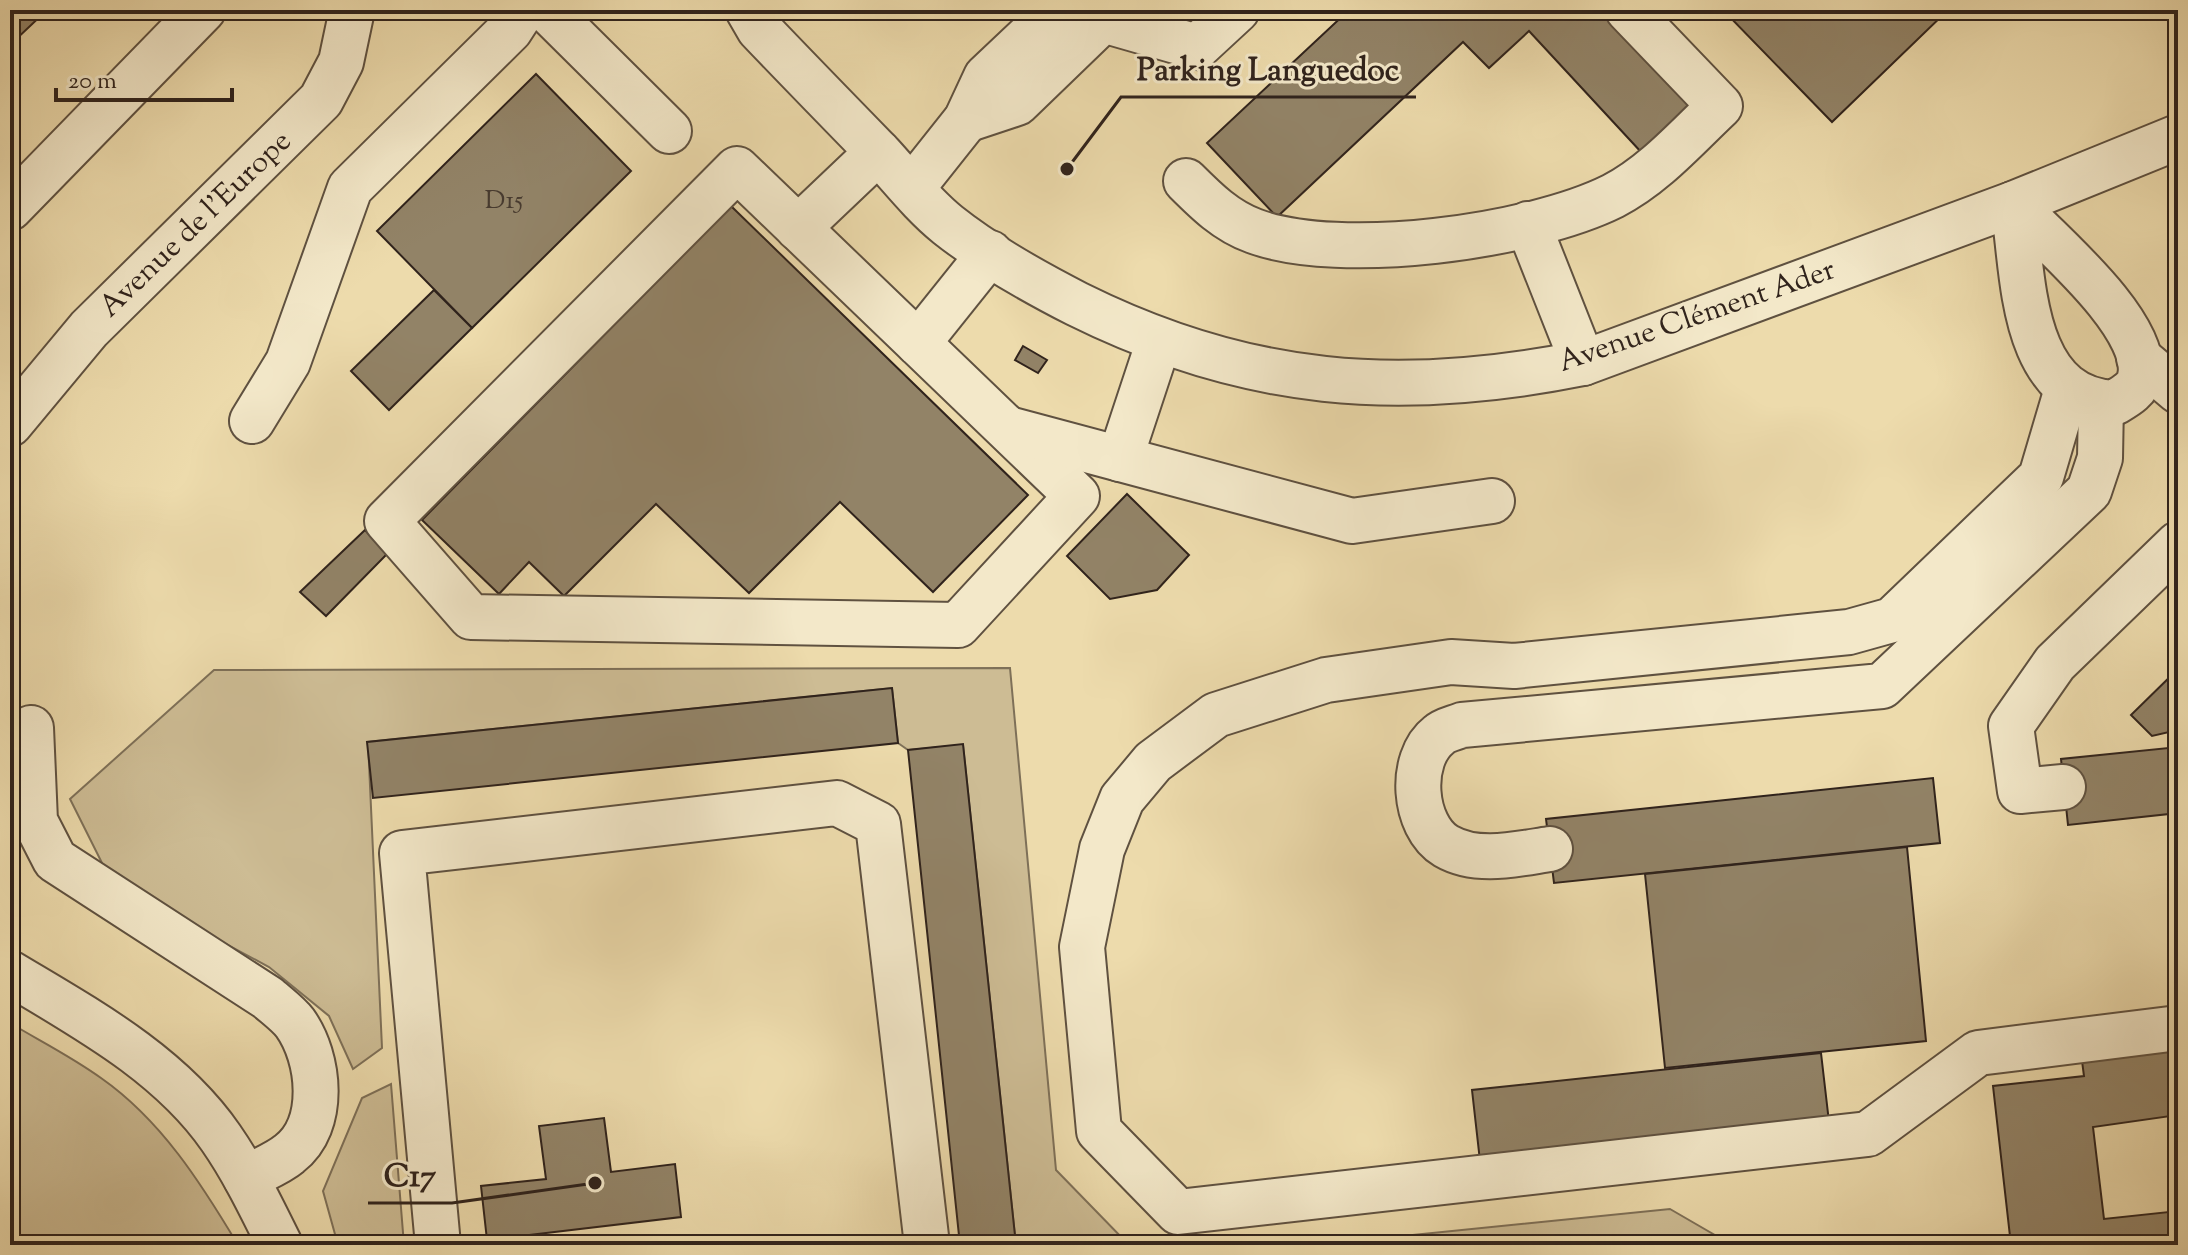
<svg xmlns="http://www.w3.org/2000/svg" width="2188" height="1255" viewBox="0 0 2188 1255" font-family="'Sorts Mill Goudy',serif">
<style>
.green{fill:#cdbc94;stroke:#7e7058;stroke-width:2}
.building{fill:#928367;stroke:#30231c;stroke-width:2}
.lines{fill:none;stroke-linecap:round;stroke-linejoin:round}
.minor-casing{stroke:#5f5140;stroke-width:48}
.minor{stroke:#f3e8c9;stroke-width:44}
.labels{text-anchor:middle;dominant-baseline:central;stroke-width:6;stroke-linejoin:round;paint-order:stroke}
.number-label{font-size:26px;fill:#483b2f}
.street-label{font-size:30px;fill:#30231c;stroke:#f3e8c9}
.leader{fill:none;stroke:#30231c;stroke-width:3}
.callout-dot{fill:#30231c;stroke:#f3e8c9;stroke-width:3}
.callout-label{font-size:32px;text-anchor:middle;font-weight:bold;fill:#30231c;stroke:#f3e8c9;stroke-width:6;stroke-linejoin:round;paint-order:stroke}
</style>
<rect width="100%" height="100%" fill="#eddbac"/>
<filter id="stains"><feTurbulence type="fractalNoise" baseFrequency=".0025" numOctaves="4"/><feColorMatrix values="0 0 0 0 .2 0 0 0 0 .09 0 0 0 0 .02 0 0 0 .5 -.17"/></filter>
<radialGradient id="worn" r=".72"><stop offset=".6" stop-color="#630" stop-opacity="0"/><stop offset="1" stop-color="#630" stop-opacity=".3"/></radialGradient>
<g class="green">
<path d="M 1010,668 L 1056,1170 L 1129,1245 L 1016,1245 L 963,745 L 908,750 L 898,743 L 892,688 L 368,742 L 382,1048 L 353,1069 L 329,1016 L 269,967 L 112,883 L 70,799 L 214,670 Z"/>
<path d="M 10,1023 C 40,1041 72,1057 101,1078 C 161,1120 201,1183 238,1245 L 10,1245 Z"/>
<path d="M 391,1084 L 404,1245 L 338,1245 L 323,1191 L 362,1098 Z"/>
<path d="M 1670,1209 L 1732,1245 L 1314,1245 Z"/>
</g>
<g class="building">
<path d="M 10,10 L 47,10 L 10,45 Z"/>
<path d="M 1349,10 L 1605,10 L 1693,106 L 1642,153 L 1529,31 L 1489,68 L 1463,42 L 1277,217 L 1207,143 Z"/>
<path d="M 1723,10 L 1948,10 L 1832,122 Z"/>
<path d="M 536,74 L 631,171 L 472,328 L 377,231 Z"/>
<path d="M 731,206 L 1028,495 L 933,592 L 840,502 L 749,593 L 656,504 L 564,596 L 529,562 L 499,594 L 422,520 Z"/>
<path d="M 434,290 L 472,328 L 389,410 L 351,371 Z"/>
<path d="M 1023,346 L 1047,360 L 1038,373 L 1015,360 Z"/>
<path d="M 1127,494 L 1189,555 L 1157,590 L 1110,599 L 1067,556 Z"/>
<path d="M 365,530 L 387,554 L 326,616 L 300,592 Z"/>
<path d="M 2178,669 L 2178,730 L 2152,736 L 2131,715 Z"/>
<path d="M 892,688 L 898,743 L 373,798 L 367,742 Z"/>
<path d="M 963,744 L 1016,1245 L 960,1245 L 908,750 Z"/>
<path d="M 2178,747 L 2178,813 L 2068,825 L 2061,759 Z"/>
<path d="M 1933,778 L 1940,843 L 1554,883 L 1546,819 Z"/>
<path d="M 1907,847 L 1926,1041 L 1665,1068 L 1645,874 Z"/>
<path d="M 2178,1050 L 2178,1115 L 2093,1127 L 2104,1219 L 2178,1211 L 2178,1245 L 2011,1245 L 1993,1086 L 2084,1076 L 2082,1061 Z"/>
<path d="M 1821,1053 L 1829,1122 L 1480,1161 L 1472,1090 Z"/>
<path d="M 604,1118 L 611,1172 L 675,1164 L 681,1217 L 487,1240 L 481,1186 L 546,1179 L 539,1126 Z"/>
</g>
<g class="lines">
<g class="minor-casing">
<g id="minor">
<path d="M 547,10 L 669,131"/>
<path d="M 748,10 L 759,29 C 799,71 840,113 881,155 C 902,178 923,205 948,225 C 987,256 1032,281 1077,304 C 1246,388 1399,400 1583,363 L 2013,204 L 2178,137"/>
<path d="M 966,120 L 1017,103 L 1103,20 L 1197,47 L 1237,10"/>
<path d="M 737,169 L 1077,496 L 958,625 L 471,617 L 387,521 Z"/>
<path d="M 1186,181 C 1206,201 1226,221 1254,231 C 1341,263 1531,237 1613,196 C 1654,175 1687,137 1720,106 L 1628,10"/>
<path d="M 912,188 L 966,120 L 986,77 L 1057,10"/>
<path d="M 2013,204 C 2047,239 2151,326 2140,377 C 2138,390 2124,397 2114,403 C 2019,398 2024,275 2013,204 Z"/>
<path d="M 10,208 L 203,10"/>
<path d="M 1528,224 L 1583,363"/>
<path d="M 798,228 L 878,152"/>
<path d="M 918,343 L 990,253"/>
<path d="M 2139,358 L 2178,391"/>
<path d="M 2067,389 L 2041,477 L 1892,620 L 1849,632 L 1514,666 L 1451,662 L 1326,680 L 1216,715 L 1153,762 L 1122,799 L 1102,849 L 1082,947 L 1099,1131 L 1178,1212 L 1868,1134 L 1978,1053 L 2178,1028"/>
<path d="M 252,421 L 288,362 L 350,188 L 510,30 L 523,10"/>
<path d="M 10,424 L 89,329 L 321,100 L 341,62 L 352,10"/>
<path d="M 1012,430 L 1352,521 L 1492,501"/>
<path d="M 1120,459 L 1159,341"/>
<path d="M 31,728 L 35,821 L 55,860 L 268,998 C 277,1006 288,1014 295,1023 C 320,1058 327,1125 289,1154 C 277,1164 260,1170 246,1178"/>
<path d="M 2063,787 L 2020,791 L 2011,726 L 2055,663 L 2178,544"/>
<path d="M 1550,849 C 1517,854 1477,864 1446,846 C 1413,826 1408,759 1439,735 C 1444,730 1455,728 1462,725 L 1882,686 L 2089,491 L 2100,458 L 2101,402"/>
<path d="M 10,973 C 85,1018 170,1064 221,1138 C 244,1171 262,1209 280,1245"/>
<path d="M 438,1245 L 402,853 L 837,803 L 878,824 L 927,1245"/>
</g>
</g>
<use href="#minor" class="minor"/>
</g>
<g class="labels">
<g class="number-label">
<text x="504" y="201">D15</text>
</g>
<g class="street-label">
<text transform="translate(196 225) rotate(-44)">Avenue de l'Europe</text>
<text transform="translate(1697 317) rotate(-19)">Avenue Clément Ader</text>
</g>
</g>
<path class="leader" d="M1067 169L1121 97H1416M595 1183L452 1203H368"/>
<g class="callout-dot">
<circle cx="1067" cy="169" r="8"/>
<circle cx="595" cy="1183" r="8"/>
</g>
<g class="callout-label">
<text x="1268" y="80">Parking Languedoc</text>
<text x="410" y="1186">C17</text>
</g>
<rect width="2188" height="1255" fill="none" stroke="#eddbac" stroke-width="40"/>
<rect x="12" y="12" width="2164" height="1231" fill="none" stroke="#30231c" stroke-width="4"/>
<rect x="20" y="20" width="2148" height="1215" fill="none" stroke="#30231c" stroke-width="2"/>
<path d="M56 88v12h176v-12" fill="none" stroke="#30231c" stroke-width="4"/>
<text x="68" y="88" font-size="24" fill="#30231c" stroke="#f3e8c9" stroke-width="6" paint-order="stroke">20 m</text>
<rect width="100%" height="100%" filter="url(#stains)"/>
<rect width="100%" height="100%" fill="url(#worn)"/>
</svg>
